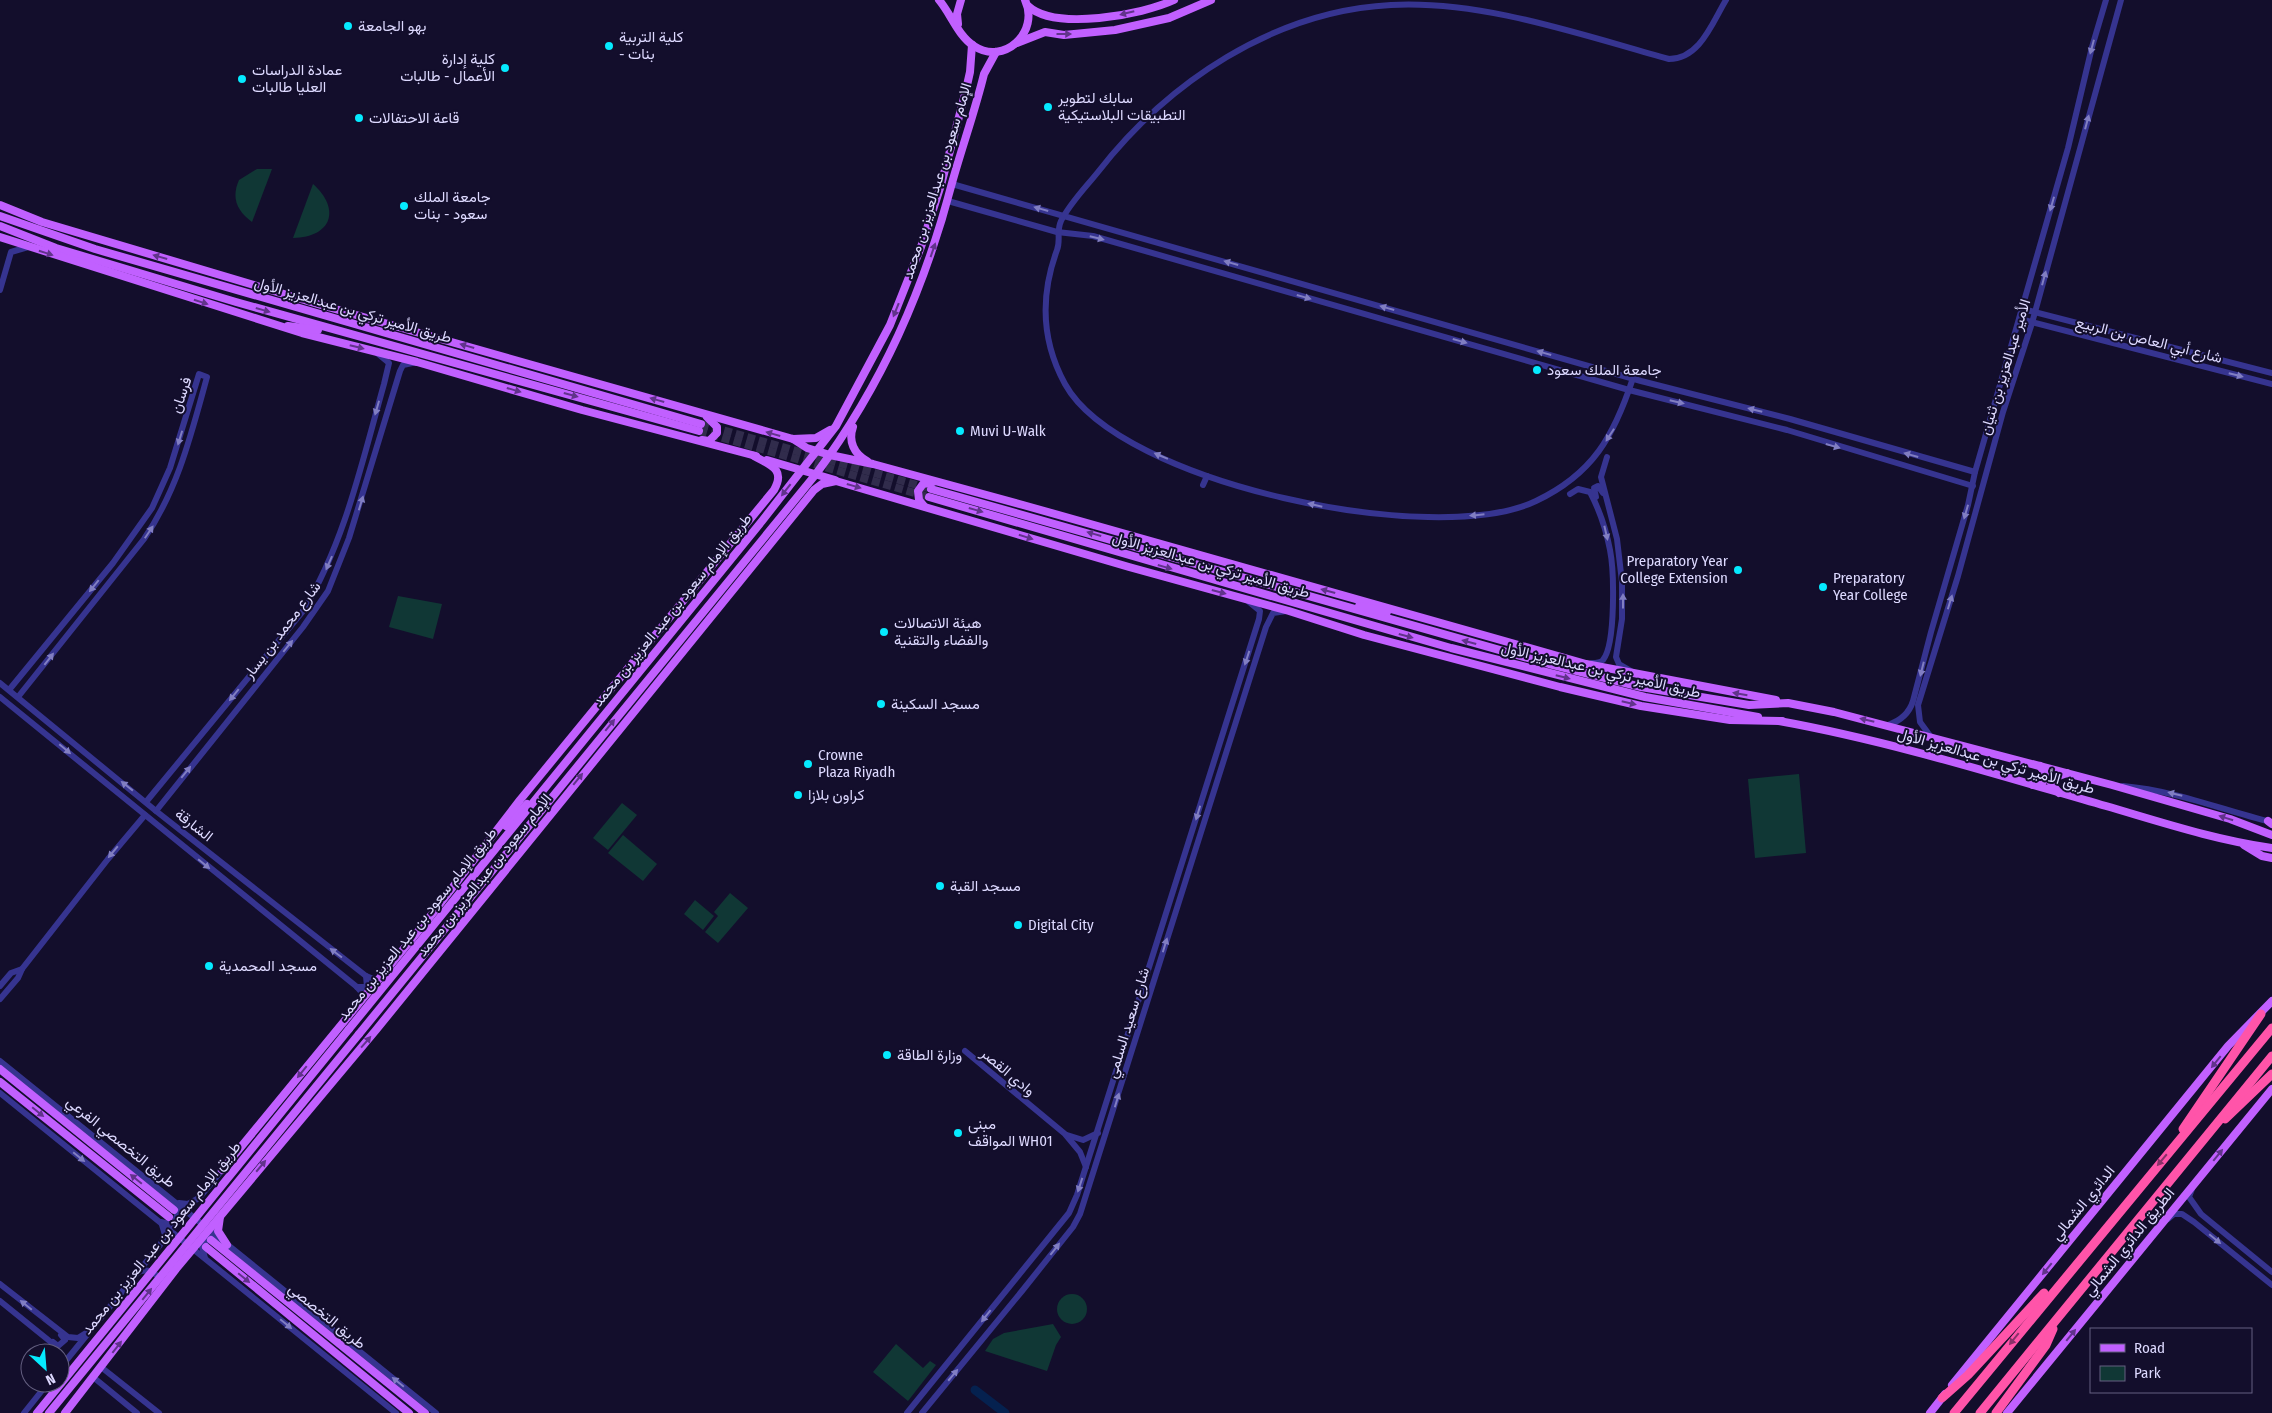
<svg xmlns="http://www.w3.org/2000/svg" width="2272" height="1413" viewBox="0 0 2272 1413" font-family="'Fira Sans Condensed',Vazirmatn,sans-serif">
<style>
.green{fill:#103735}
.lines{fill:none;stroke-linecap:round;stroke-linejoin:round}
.river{stroke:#05214f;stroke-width:9}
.major-tunnel{stroke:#312c4c;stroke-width:8;stroke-dasharray:8 4;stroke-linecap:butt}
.minor{stroke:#363490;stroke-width:6}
.major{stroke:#c160ff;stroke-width:8}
.highway{stroke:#ff54a9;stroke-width:9}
.major-bridge{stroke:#c160ff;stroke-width:8}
.oneway{fill:#61338b}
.oneway2{fill:#817ec2}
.oneway3{fill:#89316a}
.poi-dot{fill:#05eaff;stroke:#130e2c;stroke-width:2}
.labels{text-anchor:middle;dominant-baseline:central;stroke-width:4;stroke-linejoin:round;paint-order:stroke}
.poi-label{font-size:15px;fill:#ddd9ff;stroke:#130e2c;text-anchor:start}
.street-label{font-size:15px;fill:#ddd9ff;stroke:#130e2c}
</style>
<rect width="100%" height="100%" fill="#130e2c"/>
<g class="green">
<path d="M 257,169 L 272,169 L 252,222 C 237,211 231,198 239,180 Z"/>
<path d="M 313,184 C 341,209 332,237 293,238 Z"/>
<path d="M 398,596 L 442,604 L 433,639 L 389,627 Z"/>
<path d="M 1799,774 L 1806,853 L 1755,858 L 1748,779 Z"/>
<path d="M 622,803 L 637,815 L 608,850 L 593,838 Z"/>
<path d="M 623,835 L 657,864 L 643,881 L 608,853 Z"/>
<path d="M 730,893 L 748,908 L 718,943 L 705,932 L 718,916 L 714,912 Z"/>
<path d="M 695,900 L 714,916 L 703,930 L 684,914 Z"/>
<circle cx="1072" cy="1309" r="15"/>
<path d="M 1053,1324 L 1061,1337 L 1056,1345 L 1047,1371 L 985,1351 L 993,1339 L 1004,1333 Z"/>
<path d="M 896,1344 L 923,1368 L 930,1361 L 936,1365 L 908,1401 L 873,1372 Z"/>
</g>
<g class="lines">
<path class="river" d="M 975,1390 L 1005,1413"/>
<g class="major-tunnel">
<path d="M 701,424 L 931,489"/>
<path d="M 699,431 L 929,497"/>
</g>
<g class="minor">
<path d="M 952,184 L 1641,381 L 1790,419 L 1975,472"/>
<path d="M 948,201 L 1057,232 L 1093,236 L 1629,390 L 1787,430 L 1973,486"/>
<path d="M 0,290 L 11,252 L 28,247"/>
<path d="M 2023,309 L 2272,373"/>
<path d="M 2020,319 L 2272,384"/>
<path d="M 1633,378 C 1614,436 1593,474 1536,501 C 1436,549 1120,484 1065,384 C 1041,340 1040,296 1057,250 C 1061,240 1056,232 1061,221 C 1070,203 1086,187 1098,172 C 1168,82 1274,11 1391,5 C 1483,0 1581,35 1669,59 C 1700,59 1712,23 1726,0"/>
<path d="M 1607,457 L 1601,477 L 1617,539 L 1622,582 L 1622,619 L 1616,657 L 1619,664 L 1631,671"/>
<path d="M 1203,485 L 1207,476"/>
<path d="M 1570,494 L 1578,489 L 1590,492 C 1600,511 1606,529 1610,550 C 1614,570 1616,644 1603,660 C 1600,663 1596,663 1592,663"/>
<path d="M 1596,497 L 1594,488 L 1598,486 L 1603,493"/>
<path d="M 0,683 L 156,811 L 366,976 L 376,980"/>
<path d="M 9,690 L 113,563 L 152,508 L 170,468 L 199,374 L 207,377 C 191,435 178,489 144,539 L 18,697"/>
<path d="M 0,697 L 357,987 L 364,995"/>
<path d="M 1888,725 C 1900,721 1909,714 1913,701 L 1931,632 L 1968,505 L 1975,472 L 2068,148 L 2092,47 L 2106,0"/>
<path d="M 1931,737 L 1920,722 L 1918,705 L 1958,576 L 2003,412 L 2032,323 L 2121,0"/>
<path d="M 2123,786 C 2177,791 2219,809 2271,822"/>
<path d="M 146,802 L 303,611 C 345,542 362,462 384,384 L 389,363 L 377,353"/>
<path d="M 156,811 L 303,627 L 328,591 L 349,538 L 400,371 L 403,365 L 417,362"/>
<path d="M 0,986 L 11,973 L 22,969 L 108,859 L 145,815"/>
<path d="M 357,987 L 367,987 L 366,976"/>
<path d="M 0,999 L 18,978 L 22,969"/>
<path d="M 965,1051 L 1065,1134 L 1080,1152 L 1086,1167"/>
<path d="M 0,1061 L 436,1413"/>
<path d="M 0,1093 L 396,1413"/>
<path d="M 1067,1135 L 1083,1140 L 1098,1133"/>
<path d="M 2192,1189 L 2189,1197 L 2201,1214 L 2272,1272"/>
<path d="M 179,1203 L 188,1204 L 199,1198 L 222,1170"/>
<path d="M 2168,1219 L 2174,1214 L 2182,1214 L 2194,1222 L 2272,1285"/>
<path d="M 161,1222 L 169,1224 L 175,1221 L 179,1210 L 175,1203"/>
<path d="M 169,1233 L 188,1209"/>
<path d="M 205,1258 L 202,1247 L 209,1238 L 215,1238"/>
<path d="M 137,1273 C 147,1267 156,1273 162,1281"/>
<path d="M 0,1284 L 68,1337 L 78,1338 L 86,1333"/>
<path d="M 0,1301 L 52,1343 L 58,1353"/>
<path d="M 53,1342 L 58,1346 L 65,1340 L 61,1335"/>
<path d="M 101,1367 L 159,1413"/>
<path d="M 60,1368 L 160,1245 L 165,1235 L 162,1225"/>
<path d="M 93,1377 L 137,1413"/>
<path d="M 24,1413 L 48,1383"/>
<path d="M 907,1413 L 1069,1213 L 1077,1195 L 1259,619 L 1260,611 L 1249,602"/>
<path d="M 922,1413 L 1022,1291 L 1073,1227 L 1080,1214 L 1266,627 L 1273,613 L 1286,611"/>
</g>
<g class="major">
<path d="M 939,0 C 951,14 958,36 974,46 C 1004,66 1040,32 1025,0"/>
<path d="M 1028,6 C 1055,31 1142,15 1174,0"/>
<path d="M 958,24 L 957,14 L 961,0"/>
<path d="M 1017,43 L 1045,32 L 1064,35 L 1115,30 L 1169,18 L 1211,0"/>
<path d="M 0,205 L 42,222 L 321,305 L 793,439 L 816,438 L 830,430"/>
<path d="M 0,216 L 95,249 L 701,424"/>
<path d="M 0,226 L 56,248 L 236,302 L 699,431"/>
<path d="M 0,237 L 302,333 L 417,362 L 582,410 L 756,456"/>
<path d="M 288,326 L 318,330"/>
<path d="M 853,427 C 848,441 854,454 867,461"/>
<path d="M 793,439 L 807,448 L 830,455 L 873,464 L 1023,505 L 1586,664 L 1776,700"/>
<path d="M 702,440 L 709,441 L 717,433 L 717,427 L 707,417"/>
<path d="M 767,460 L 835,480"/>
<path d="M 931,489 L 1549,664 L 1641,687 L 1749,705 L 1788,703 L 1834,712 L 2112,785 L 2230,819 L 2272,835"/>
<path d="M 929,497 L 1451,648 L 1645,697 L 1758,717"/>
<path d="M 924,506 L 919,500 L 918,491 L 923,484 L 933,482"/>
<path d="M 1359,606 L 1387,612"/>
<path d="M 1779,721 C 1890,741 1998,775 2106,806 C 2161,822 2215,840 2272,848"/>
<path d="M 2033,785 L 2042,783 L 2047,776 L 2040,766"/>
<path d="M 2059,793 L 2051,783 L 2056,777 L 2067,773"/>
<path d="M 2268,821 L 2272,824"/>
<path d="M 506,826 L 527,804"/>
<path d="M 2244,845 L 2262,856 L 2272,858"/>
<path d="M 349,1029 L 762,521 L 836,426 L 890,325 L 921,247 L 941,185 L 965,94 L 970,72 L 972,45"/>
<path d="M 359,1034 L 816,474 C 882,385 924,290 952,183 C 962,147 975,111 984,74 L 996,52"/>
<path d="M 0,1069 L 174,1210"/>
<path d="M 0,1082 L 169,1217"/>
<path d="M 222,1170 L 429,918 L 520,800 L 774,490 C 786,469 770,465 754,456"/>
<path d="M 220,1217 L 218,1231 L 227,1245"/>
<path d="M 211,1240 L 425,1413"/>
<path d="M 206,1247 L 409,1413"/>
<path d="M 1952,1385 L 2228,1046 L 2272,1001"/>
<path d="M 65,1413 L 176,1269 L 376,1030 L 814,490 L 822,484 L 836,481 L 1129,567 L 1289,611 L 1364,635 L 1560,687 L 1641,706 L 1730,720 L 1782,721"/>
<path d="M 1930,1413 L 1945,1394"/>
<path d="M 2007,1413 L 2272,1089"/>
</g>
<g class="highway">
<path d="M 2225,1119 L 2272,1074"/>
<path d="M 2183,1129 L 2261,1014"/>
<path d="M 1942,1398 L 1968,1375 L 2044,1293"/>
<path d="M 1954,1413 L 2272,1028"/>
<path d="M 1980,1413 L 2272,1056"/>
<path d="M 1996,1413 L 2046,1345 L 2053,1329"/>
</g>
<g class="major-bridge">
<path d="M 37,1413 L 349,1029"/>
<path d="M 49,1413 L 359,1034"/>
</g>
</g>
<defs><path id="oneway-solid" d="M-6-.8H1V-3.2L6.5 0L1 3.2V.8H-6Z" transform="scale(1.25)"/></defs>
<g class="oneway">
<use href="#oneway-solid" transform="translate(1127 13) rotate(166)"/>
<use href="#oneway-solid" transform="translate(1064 34)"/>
<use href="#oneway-solid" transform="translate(933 250) rotate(-71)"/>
<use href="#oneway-solid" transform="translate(46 253) rotate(18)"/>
<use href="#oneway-solid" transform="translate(160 257) rotate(-164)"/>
<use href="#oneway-solid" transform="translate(201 302) rotate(18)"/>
<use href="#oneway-solid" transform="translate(263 310) rotate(16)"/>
<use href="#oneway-solid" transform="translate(896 310) rotate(112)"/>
<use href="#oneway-solid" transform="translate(467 346) rotate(-164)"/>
<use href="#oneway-solid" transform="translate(357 347) rotate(14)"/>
<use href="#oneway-solid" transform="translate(514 390) rotate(16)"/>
<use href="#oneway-solid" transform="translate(571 395) rotate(15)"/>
<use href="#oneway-solid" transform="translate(657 400) rotate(-164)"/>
<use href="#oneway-solid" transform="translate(773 434) rotate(-164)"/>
<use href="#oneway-solid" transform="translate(854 486) rotate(16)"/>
<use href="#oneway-solid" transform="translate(786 490) rotate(128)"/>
<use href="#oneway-solid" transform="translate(976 510) rotate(16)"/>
<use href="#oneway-solid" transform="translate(1094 534) rotate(-164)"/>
<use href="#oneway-solid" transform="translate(1026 537) rotate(17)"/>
<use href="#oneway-solid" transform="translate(1165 567) rotate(16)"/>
<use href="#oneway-solid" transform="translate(1328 591) rotate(-165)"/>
<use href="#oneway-solid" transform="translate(1219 592) rotate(15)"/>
<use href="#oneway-solid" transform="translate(1406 636) rotate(15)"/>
<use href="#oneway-solid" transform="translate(1469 642) rotate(-165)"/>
<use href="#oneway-solid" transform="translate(1563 677) rotate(14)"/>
<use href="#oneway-solid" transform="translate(1740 694) rotate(-170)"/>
<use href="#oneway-solid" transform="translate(1629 703) rotate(13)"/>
<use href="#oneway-solid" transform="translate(1867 720) rotate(-167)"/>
<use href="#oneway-solid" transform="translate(610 725) rotate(-51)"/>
<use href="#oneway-solid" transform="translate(578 779) rotate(-51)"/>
<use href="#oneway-solid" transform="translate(2226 818) rotate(-162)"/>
<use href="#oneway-solid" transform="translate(366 1042) rotate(-49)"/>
<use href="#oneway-solid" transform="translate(2216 1062) rotate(129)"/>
<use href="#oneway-solid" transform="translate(302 1072) rotate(129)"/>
<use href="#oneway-solid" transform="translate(38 1112) rotate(39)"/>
<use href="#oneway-solid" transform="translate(2218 1155) rotate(-51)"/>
<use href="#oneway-solid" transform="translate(261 1166) rotate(-50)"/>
<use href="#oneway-solid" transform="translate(136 1179) rotate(-141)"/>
<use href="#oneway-solid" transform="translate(2047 1269) rotate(129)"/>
<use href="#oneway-solid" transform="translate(244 1278) rotate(39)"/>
<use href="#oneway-solid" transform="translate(147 1294) rotate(-51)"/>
<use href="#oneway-solid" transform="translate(2071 1335) rotate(-51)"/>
<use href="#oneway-solid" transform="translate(117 1347) rotate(-52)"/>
</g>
<g class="oneway2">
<use href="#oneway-solid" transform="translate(2092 47) rotate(105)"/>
<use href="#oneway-solid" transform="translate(2087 122) rotate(-75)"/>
<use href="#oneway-solid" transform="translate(2052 204) rotate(106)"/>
<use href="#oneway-solid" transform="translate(1041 209) rotate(-164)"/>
<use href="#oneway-solid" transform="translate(1097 238) rotate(14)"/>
<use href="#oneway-solid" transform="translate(1231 263) rotate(-164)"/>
<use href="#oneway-solid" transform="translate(2044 278) rotate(-75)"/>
<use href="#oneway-solid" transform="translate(1304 297) rotate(16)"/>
<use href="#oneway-solid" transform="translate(1387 308) rotate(-164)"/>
<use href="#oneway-solid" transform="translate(1460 341) rotate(16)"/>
<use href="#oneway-solid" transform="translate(1544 353) rotate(-164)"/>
<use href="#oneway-solid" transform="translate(2236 375) rotate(14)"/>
<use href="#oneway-solid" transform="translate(1677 402) rotate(13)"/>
<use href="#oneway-solid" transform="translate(377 408) rotate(106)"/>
<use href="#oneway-solid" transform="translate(1755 410) rotate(-166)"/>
<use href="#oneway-solid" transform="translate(1610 435) rotate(123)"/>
<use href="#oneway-solid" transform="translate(180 438) rotate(107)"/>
<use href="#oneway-solid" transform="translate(1833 446) rotate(16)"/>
<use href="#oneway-solid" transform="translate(1911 455) rotate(-164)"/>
<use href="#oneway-solid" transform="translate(1161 456) rotate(-157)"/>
<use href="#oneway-solid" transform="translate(361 503) rotate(-73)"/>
<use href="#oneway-solid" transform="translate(1315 505) rotate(-167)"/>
<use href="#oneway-solid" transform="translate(1966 512) rotate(106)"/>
<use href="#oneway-solid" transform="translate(1477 515) rotate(174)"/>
<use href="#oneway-solid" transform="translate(149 532) rotate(-56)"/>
<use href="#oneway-solid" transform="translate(1606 533) rotate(77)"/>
<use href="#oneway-solid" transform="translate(329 563) rotate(114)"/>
<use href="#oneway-solid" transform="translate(94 586) rotate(129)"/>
<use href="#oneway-solid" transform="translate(1623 601) rotate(-90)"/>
<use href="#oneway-solid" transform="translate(1950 602) rotate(-73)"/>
<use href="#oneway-solid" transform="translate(288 646) rotate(-51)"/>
<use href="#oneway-solid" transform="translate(1247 658) rotate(108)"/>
<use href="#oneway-solid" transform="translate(49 659) rotate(-52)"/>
<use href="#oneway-solid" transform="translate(1922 669) rotate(104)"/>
<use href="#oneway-solid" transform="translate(234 695) rotate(129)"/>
<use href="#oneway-solid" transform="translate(65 749) rotate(40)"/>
<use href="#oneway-solid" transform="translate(186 772) rotate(-51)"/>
<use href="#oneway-solid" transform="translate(127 786) rotate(-142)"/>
<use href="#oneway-solid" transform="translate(2175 794) rotate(-166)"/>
<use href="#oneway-solid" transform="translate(1198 813) rotate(107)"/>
<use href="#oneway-solid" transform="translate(113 852) rotate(130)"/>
<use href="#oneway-solid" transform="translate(204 864) rotate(39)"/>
<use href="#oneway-solid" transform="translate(1165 945) rotate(-73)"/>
<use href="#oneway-solid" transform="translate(336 953) rotate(-143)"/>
<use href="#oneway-solid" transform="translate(1117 1100) rotate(-73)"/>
<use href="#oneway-solid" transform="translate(79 1157) rotate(39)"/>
<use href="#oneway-solid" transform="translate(1080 1185) rotate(108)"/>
<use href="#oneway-solid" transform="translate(2215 1239) rotate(39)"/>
<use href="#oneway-solid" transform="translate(1055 1249) rotate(-52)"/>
<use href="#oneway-solid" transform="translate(26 1305) rotate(-141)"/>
<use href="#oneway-solid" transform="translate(986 1316) rotate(128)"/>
<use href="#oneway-solid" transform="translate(286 1324) rotate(39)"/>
<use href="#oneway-solid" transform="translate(953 1375) rotate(-50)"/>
<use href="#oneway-solid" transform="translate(398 1382) rotate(-141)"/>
</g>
<g class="oneway3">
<use href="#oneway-solid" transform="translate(2162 1160) rotate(130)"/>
<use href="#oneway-solid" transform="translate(2014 1339) rotate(129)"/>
</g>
<g class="poi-dot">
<circle cx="348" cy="26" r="5"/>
<circle cx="609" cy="46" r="5"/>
<circle cx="505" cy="68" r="5"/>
<circle cx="242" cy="79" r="5"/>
<circle cx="1048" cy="107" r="5"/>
<circle cx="359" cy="118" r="5"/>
<circle cx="404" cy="206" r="5"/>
<circle cx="1537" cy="370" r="5"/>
<circle cx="960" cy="431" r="5"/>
<circle cx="1738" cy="570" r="5"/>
<circle cx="1823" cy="587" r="5"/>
<circle cx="884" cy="632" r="5"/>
<circle cx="881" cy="704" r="5"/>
<circle cx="808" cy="764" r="5"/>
<circle cx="798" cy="795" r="5"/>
<circle cx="940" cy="886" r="5"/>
<circle cx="1018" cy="925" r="5"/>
<circle cx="209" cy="966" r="5"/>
<circle cx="887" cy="1055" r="5"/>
<circle cx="958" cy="1133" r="5"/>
</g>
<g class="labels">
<g class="poi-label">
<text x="358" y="26">بهو الجامعة</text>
<text x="619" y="37">كلية التربية<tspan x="619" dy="17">- بنات</tspan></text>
<text x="495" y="59" text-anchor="end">كلية إدارة<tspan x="495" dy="17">الأعمال - طالبات</tspan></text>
<text x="252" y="70">عمادة الدراسات<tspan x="252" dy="17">العليا طالبات</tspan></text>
<text x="1058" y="98">سابك لتطوير<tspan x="1058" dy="17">التطبيقات البلاستيكية</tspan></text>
<text x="369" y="118">قاعة الاحتفالات</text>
<text x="414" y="197">جامعة الملك<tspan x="414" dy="17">سعود - بنات</tspan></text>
<text x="1547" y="370">جامعة الملك سعود</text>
<text x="970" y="431">Muvi U-Walk</text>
<text x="1728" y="561" text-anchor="end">Preparatory Year<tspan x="1728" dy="17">College Extension</tspan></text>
<text x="1833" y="578">Preparatory<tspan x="1833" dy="17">Year College</tspan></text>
<text x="894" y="623">هيئة الاتصالات<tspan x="894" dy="17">والفضاء والتقنية</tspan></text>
<text x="891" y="704">مسجد السكينة</text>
<text x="818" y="755">Crowne<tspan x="818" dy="17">Plaza Riyadh</tspan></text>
<text x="808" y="795">كراون بلازا</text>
<text x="950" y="886">مسجد القبة</text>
<text x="1028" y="925">Digital City</text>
<text x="219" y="966">مسجد المحمدية</text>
<text x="897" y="1055">وزارة الطاقة</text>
<text x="968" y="1124">مبنى<tspan x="968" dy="17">المواقف WH01</tspan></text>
</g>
<g class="street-label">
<text transform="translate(937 181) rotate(-73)">الإمام سعود بن عبدالعزيز بن محمد</text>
<text transform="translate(353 310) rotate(16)">طريق الأمير تركي بن عبدالعزيز الأول</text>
<text transform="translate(2149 340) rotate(14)">شارع أبي العاص بن الربيع</text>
<text transform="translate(2005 367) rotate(-73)">الأمير عبدالعزيز بن ثنيان</text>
<text transform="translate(181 395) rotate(-71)">فرسان</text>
<text transform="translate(1211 565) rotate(16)">طريق الأمير تركي بن عبدالعزيز الأول</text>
<text transform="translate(672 610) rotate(-51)">طريق الإمام سعود بن عبد العزيز بن محمد</text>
<text transform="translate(282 630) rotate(-53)">شارع محمد بن يسار</text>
<text transform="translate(1601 670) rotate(13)">طريق الأمير تركي بن عبدالعزيز الأول</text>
<text transform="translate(1996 761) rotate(16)">طريق الأمير تركي بن عبدالعزيز الأول</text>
<text transform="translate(194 825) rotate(38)">الشارقة</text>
<text transform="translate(484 875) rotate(-51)">الإمام سعود بن عبدالعزيز بن محمد</text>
<text transform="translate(417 924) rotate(-51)">طريق الإمام سعود بن عبد العزيز بن محمد</text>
<text transform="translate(1128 1023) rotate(-73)">شارع سعيد السلمي</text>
<text transform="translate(1008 1072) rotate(40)">وادي القصر</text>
<text transform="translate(121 1142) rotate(39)">طريق التخصصي الفرعي</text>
<text transform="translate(2083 1203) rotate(-51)">الدائري الشمالي</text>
<text transform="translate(161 1238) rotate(-51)">طريق الإمام سعود بن عبد العزيز بن محمد</text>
<text transform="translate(2129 1242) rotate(-51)">الطريق الدائري الشمالي</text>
<text transform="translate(327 1316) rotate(39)">طريق التخصصي</text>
</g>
</g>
<rect x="2090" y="1328" width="162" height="65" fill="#130e2c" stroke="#645f80"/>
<rect x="2100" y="1344" width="25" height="8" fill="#c160ff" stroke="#645f80"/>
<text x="2134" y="1353" font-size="15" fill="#ddd9ff">Road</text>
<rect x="2100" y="1366" width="25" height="15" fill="#103735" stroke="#645f80"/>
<text x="2134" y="1378" font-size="15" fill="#ddd9ff">Park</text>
<g transform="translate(45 1368) rotate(154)"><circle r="24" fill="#130e2c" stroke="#645f80"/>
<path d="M0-4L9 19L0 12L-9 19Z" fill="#05eaff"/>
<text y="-8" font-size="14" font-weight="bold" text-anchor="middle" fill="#ddd9ff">N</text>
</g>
</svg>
